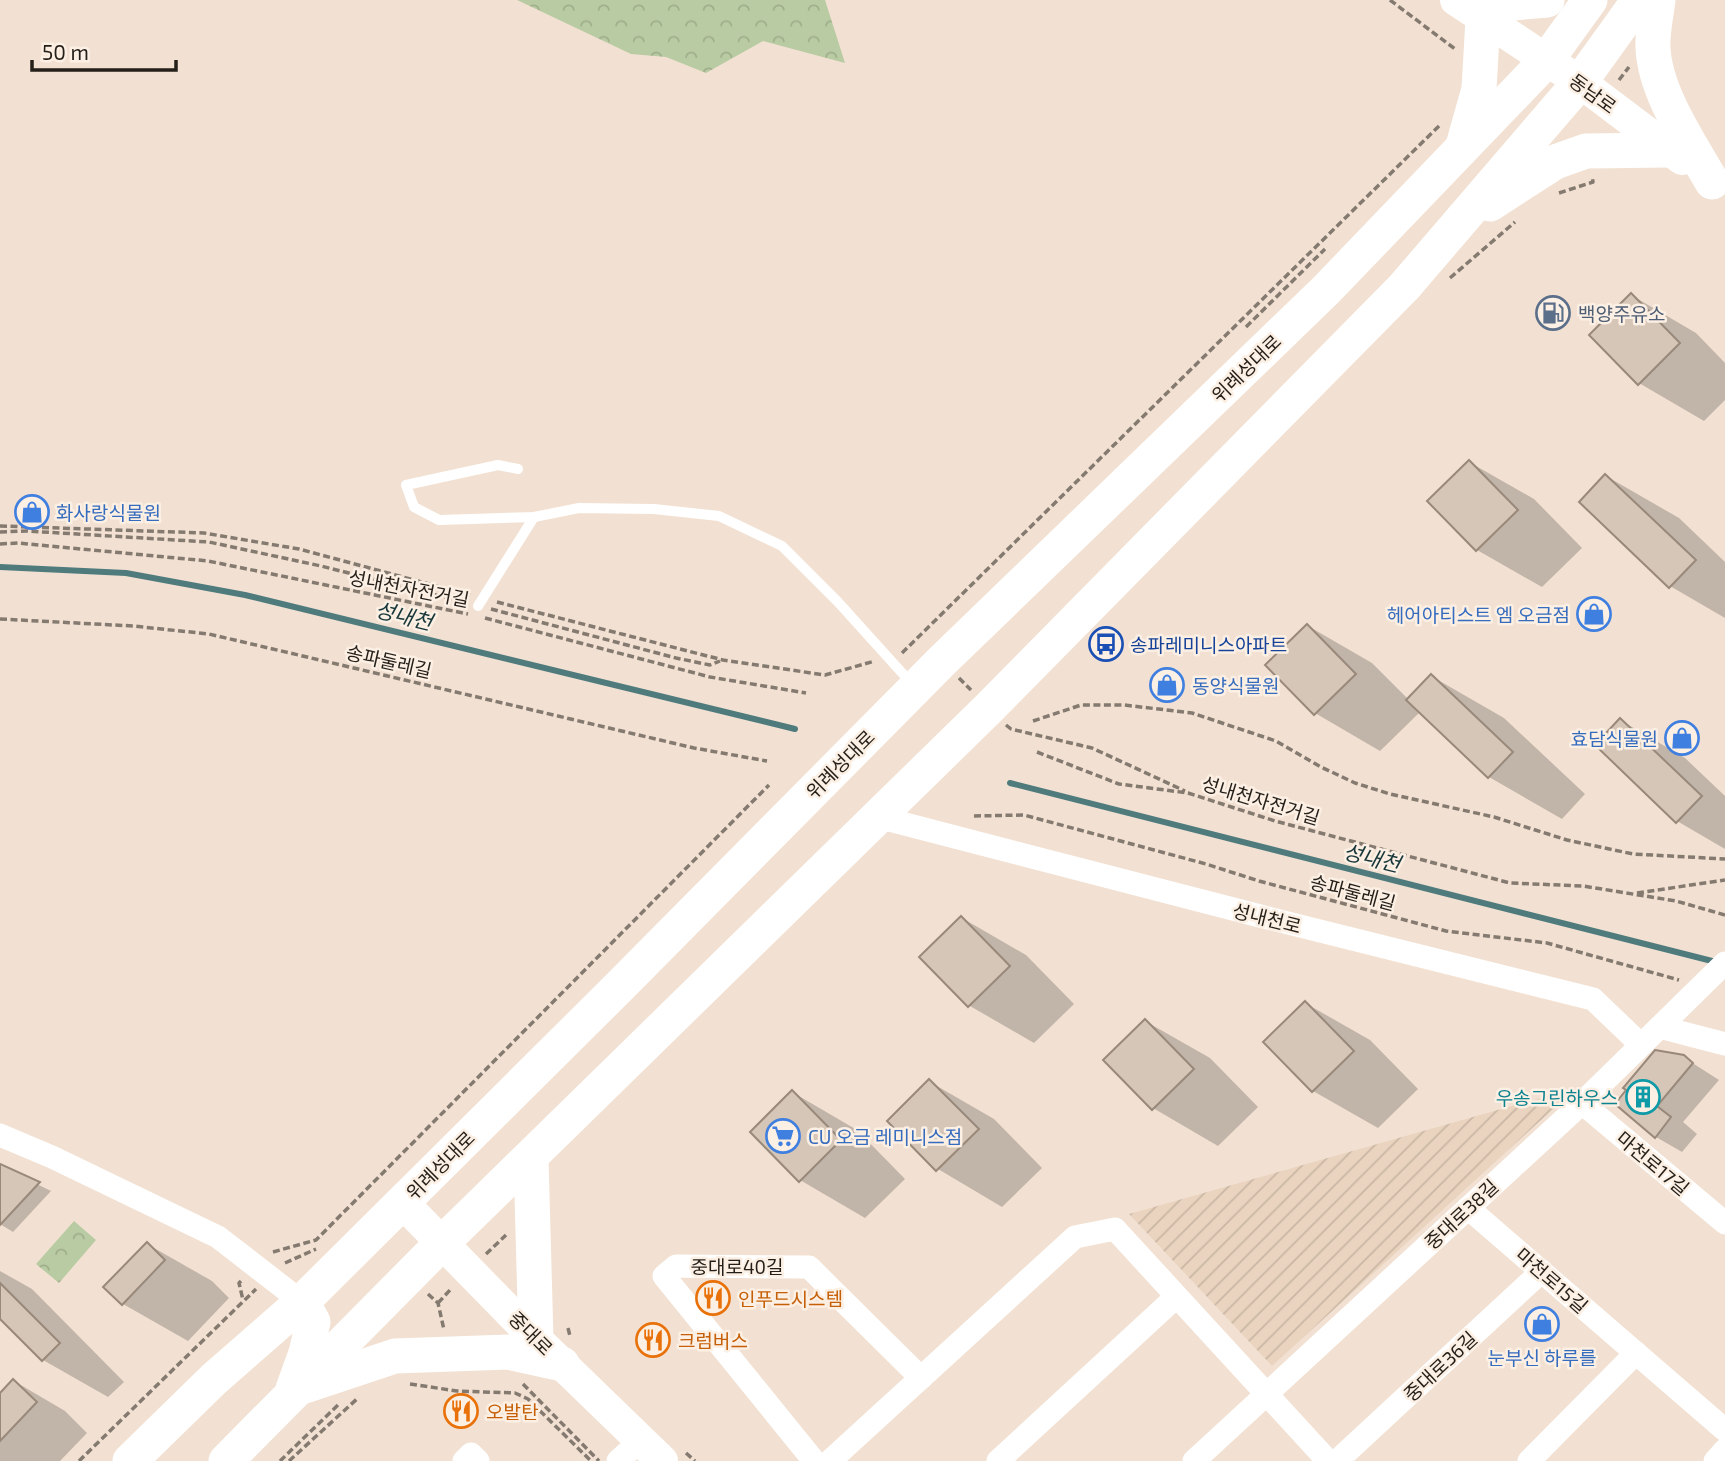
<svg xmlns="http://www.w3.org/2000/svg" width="1725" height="1461" viewBox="0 0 1725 1461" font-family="'Exo 2','Noto Sans KR',sans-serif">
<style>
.industrial{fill:url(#industrial-furrows)}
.forest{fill:url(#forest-crowns)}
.shadow{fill:#0003}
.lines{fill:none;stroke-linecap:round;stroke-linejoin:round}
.stream{stroke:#507b7d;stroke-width:6}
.building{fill:#d6c6b7;stroke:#98897b;stroke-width:2}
.path{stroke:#847a70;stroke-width:3.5;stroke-dasharray:7 3.5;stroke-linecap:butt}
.service{stroke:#fff;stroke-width:10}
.minor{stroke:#fff;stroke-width:23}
.secondary{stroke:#fff;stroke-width:32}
.primary{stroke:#fff;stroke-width:35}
.labels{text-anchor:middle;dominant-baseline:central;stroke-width:5;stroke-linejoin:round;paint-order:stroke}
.street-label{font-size:19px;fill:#241f19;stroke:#fcefe3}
.service-label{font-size:19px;fill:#4e5e75;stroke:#fcefe3;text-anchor:start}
.shop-label{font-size:19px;fill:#366cbe;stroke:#fcefe3;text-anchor:start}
.transit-label{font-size:19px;fill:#164399;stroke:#fcefe3;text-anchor:start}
.culture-label{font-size:19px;fill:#0d838f;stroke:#fcefe3;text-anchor:end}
.food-label{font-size:19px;fill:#c56008;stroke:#fcefe3;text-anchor:start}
.water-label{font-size:21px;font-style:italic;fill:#17373a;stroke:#fcefe3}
</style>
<defs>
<pattern id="industrial-furrows" width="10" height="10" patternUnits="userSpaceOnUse" patternTransform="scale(1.75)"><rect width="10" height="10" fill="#ead4bf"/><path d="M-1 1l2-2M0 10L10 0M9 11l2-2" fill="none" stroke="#c9b6a4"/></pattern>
<pattern id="forest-crowns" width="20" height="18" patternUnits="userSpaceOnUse" patternTransform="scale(1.75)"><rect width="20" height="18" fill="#b9cba2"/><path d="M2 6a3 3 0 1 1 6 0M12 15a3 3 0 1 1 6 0" fill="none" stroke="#9fae8b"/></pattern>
</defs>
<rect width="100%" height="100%" fill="#f2e1d2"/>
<path class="industrial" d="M 1576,1088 L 1272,1366 L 1129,1214 Z"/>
<g class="forest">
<path d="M 517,0 L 825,0 L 845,63 L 763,41 L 706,73 L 666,57 L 631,54 Z"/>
<path d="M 74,1221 L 96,1240 L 59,1283 L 36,1264 Z"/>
</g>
<g class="shadow">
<path d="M 1631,295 L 1696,333 L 1725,363 L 1725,400 L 1704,421 L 1639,383 Z"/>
<path d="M 1469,462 L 1534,499 L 1582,548 L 1542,587 L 1477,550 L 1430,501 Z"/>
<path d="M 1606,476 L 1679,518 L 1725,562 L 1725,618 L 1670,586 Z"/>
<path d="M 1308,626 L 1372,663 L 1409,700 L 1431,676 L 1504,718 L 1585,794 L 1562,819 L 1489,777 L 1420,712 L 1380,751 L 1315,713 Z"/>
<path d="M 1620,720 L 1685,758 L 1725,796 L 1725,849 L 1677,821 Z"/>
<path d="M 962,918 L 1026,955 L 1074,1004 L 1034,1043 L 970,1006 L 922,957 Z"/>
<path d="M 1305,1003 L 1370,1040 L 1418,1089 L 1378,1128 L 1313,1091 L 1266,1042 Z"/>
<path d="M 1145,1021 L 1210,1058 L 1258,1107 L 1218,1146 L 1153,1108 Z"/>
<path d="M 1683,1057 L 1719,1080 L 1683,1122 L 1697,1134 L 1682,1152 L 1656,1137 L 1629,1090 Z"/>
<path d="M 930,1082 L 994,1119 L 1042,1168 L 1002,1207 L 938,1169 Z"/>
<path d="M 792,1092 L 857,1130 L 905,1179 L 865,1218 L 800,1180 Z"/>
<path d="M 0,1166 L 51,1191 L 13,1232 L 0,1224 Z"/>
<path d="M 147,1244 L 212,1281 L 229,1298 L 188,1341 L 123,1304 Z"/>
<path d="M 0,1271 L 32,1289 L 124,1382 L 108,1397 L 43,1360 L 0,1316 Z"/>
<path d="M 14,1381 L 65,1411 L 87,1433 L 60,1461 L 0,1461 L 0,1396 Z"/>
</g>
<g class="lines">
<g class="stream">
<path d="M 0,567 L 126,573 L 245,595 L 795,729"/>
<path d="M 1010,783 L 1716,962"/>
</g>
</g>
<g class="building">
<path d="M 1631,293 L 1680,343 L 1638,385 L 1589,335 Z"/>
<path d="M 1469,460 L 1518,510 L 1476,551 L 1427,501 Z"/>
<path d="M 1605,474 L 1696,560 L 1669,588 L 1579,502 Z"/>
<path d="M 1307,624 L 1356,674 L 1314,715 L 1265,665 Z"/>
<path d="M 1431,674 L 1513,752 L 1488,778 L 1406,700 Z"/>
<path d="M 1620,718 L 1702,796 L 1676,823 L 1595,745 Z"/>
<path d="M 961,916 L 1010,966 L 968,1007 L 919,957 Z"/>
<path d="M 1305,1001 L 1354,1051 L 1312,1092 L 1263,1042 Z"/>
<path d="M 1145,1019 L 1194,1069 L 1152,1110 L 1103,1060 Z"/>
<path d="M 1655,1050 L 1684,1055 L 1693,1063 L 1657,1106 L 1671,1117 L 1655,1138 L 1615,1104 L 1626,1090 L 1623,1088 Z"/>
<path d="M 929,1079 L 979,1129 L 936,1171 L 887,1121 Z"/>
<path d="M 792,1090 L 841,1140 L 799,1182 L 750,1132 Z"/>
<path d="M 0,1164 L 40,1182 L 0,1225 Z"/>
<path d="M 147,1242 L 165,1260 L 122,1305 L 103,1287 Z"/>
<path d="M 0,1283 L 60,1343 L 42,1361 L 0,1319 Z"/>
<path d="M 13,1379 L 37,1402 L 0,1441 L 0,1393 Z"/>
</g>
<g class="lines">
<g class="path">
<path d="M 1390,0 L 1455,49"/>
<path d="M 1619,80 L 1629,67"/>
<path d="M 1559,193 L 1593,182 L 1592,176"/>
<path d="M 1450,278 L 1515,222"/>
<path d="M 1246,327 L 1325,249"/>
<path d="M 0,526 L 204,533 L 299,549 L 470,595"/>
<path d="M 0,532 L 27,531 L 209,542 L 321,566 L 467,603"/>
<path d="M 0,544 L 18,543 L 208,561 L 468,614"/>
<path d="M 497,602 L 723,660 L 825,675 L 875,661"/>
<path d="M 491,609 L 676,658 L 710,665 L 720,661"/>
<path d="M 485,618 L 710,677 L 806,693"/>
<path d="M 0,619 L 133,626 L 209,634 L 694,748 L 767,761"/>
<path d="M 902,653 L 1441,124"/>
<path d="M 959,678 L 971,690"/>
<path d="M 1033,721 L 1081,705 L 1124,705 L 1192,713 L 1276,741 L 1321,767 L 1355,783 L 1390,794 L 1494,817 L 1567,840 L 1633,854 L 1725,859"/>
<path d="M 1006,725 L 1011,729 L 1092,748 L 1185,791"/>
<path d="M 1037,752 L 1119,784 L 1188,793 L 1275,821 L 1510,883 L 1583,886 L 1676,901 L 1725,915"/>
<path d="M 974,816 L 1024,815 L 1206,864 L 1259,881 L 1446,931 L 1547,943 L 1679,980"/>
<path d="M 1637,893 L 1725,880"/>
<path d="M 273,1252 L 316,1240 L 769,785"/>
<path d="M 486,1254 L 506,1235"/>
<path d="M 285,1263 L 316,1249"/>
<path d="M 241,1281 L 239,1283 L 243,1300"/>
<path d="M 428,1294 L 438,1303 L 444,1330"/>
<path d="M 438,1303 L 451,1289"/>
<path d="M 568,1328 L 570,1336"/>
<path d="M 410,1384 L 457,1391 L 515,1393 L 528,1399 L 591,1461"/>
<path d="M 523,1384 L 599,1461"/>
<path d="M 686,1453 L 695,1461"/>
<path d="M 79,1461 L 256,1289"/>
<path d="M 280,1461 L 339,1404"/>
<path d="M 289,1461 L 358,1398"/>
</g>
<g class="service">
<path d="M 518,469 L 498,465 L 406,485 L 414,507 L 439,520 L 534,517 L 579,508 L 654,509 L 719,516 L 782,546 L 838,602 L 913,685"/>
<path d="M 478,606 L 534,517"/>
</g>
<g class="minor">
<path d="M 878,817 L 1260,916 L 1593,999 L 1640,1044"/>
<path d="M 1660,1027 L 1725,1044"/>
<path d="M 1582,1103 L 1725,1223"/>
<path d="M 0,1135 L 52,1157 L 218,1237 L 302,1302"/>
<path d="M 1468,1208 L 1725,1430"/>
<path d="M 464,1461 L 471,1454 L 478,1461"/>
<path d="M 618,1461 L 641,1440"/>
<path d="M 814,1461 L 664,1276 L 676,1266 L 809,1267 L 921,1378"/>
<path d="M 830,1461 L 1075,1237 L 1115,1229 L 1328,1461"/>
<path d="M 998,1461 L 1176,1297"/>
<path d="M 1194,1461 L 1582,1103 L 1725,963"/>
<path d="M 1337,1461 L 1542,1271"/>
<path d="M 1529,1461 L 1636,1353"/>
<path d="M 1715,1461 L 1725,1450"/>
</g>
<g class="secondary">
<path d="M 1456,0 L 1580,82 L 1682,159"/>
<path d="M 402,1202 L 536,1339 L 662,1461"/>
</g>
<g class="primary">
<path d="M 1492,0 L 1513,3 L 1547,0"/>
<path d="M 1658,0 C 1656,16 1652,33 1653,48 C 1655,93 1690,143 1712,182"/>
<path d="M 1463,146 L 1479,89 L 1483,19"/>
<path d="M 1490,204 L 1555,162 L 1586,151 L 1669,150"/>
<path d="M 531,1159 L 536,1339"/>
<path d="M 305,1386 L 395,1356 L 508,1352 L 562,1364"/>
<path d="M 293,1389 L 306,1353 L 313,1322 L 302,1302"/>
<path d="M 130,1461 L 214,1379 L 302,1302 L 620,986 L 942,661 L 1326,290 L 1546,61 L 1590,0"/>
<path d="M 226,1461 L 442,1243 L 989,708 L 1404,287 L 1580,82 L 1639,0"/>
</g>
</g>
<defs>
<g id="fuel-ring" transform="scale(1.75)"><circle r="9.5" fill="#fcefe3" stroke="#5c6f8a" stroke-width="1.5"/><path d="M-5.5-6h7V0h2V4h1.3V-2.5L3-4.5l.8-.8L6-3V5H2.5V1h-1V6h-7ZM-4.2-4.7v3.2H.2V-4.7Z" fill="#5c6f8a"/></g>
<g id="shop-ring" transform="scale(1.75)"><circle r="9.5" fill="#fcefe3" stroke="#3f7fe0" stroke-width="1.5"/><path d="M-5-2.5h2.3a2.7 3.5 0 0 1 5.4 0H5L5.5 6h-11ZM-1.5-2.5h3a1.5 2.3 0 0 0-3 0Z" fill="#3f7fe0"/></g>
<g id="bus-ring" transform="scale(1.75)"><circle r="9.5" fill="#fcefe3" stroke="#1a4fb4" stroke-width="1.5"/><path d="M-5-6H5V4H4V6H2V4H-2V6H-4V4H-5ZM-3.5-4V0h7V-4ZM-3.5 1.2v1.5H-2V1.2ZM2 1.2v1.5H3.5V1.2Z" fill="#1a4fb4"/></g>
<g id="building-ring" transform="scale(1.75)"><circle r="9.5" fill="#fcefe3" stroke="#0f9aa8" stroke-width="1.5"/><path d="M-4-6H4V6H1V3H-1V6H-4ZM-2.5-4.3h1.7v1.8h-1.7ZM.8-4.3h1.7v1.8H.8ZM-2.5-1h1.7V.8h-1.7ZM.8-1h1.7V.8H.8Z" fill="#0f9aa8"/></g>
<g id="supermarket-ring" transform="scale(1.75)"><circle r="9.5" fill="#fcefe3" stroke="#3f7fe0" stroke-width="1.5"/><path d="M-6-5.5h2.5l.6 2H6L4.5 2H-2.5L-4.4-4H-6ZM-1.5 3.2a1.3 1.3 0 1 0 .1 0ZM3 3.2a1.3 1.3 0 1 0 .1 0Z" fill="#3f7fe0"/></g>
<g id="restaurant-ring" transform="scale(1.75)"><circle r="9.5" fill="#fcefe3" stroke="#e8710a" stroke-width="1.5"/><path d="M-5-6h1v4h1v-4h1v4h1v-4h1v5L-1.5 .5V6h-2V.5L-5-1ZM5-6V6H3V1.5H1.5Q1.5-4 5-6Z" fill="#e8710a"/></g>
</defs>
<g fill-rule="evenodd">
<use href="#fuel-ring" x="1553" y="313"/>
<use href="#shop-ring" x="32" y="512"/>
<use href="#shop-ring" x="1594" y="614"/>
<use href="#bus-ring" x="1106" y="644"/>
<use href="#shop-ring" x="1167" y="685"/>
<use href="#shop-ring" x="1682" y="738"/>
<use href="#building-ring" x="1643" y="1097"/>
<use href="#supermarket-ring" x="783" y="1136"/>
<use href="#restaurant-ring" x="713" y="1298"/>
<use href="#shop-ring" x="1542" y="1324"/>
<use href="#restaurant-ring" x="653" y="1340"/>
<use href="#restaurant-ring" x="461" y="1411"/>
</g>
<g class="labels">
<g class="street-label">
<text transform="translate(1593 93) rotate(36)">동남로</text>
<text transform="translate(1246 368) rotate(-44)">위례성대로</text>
<text transform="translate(409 588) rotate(11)">성내천자전거길</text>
<text transform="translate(389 661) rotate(13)">송파둘레길</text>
<text transform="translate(840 764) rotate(-45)">위례성대로</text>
<text transform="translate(1261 800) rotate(17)">성내천자전거길</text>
<text transform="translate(1353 892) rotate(15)">송파둘레길</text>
<text transform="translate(1267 918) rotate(14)">성내천로</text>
<text transform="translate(1653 1163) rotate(40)">마천로17길</text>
<text transform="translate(440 1165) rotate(-45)">위례성대로</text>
<text transform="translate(1461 1214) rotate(-43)">중대로38길</text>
<text x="737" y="1266">중대로40길</text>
<text transform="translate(1552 1280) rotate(41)">마천로15길</text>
<text transform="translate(531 1333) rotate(45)">중대로</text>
<text transform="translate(1440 1366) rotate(-43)">중대로36길</text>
</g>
<g class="service-label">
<text x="1578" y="313">백양주유소</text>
</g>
<g class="shop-label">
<text x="56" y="512">화사랑식물원</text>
<text x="1570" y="614" text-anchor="end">헤어아티스트 엠 오금점</text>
<text x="1192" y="685">동양식물원</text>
<text x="1658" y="738" text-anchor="end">효담식물원</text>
<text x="808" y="1136">CU 오금 레미니스점</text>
<text x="1542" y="1357" text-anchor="middle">눈부신 하루를</text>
</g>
<g class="transit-label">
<text x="1130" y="644">송파레미니스아파트</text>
</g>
<g class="culture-label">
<text x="1618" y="1097">우송그린하우스</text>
</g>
<g class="food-label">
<text x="738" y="1298">인푸드시스템</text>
<text x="678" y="1340">크럼버스</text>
<text x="486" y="1411">오발탄</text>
</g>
<g class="water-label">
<text transform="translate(404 615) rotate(14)">성내천</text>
<text transform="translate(1372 857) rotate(14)">성내천</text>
</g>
</g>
<path d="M32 60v10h144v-10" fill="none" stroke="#241f19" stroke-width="3.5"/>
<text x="42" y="60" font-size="21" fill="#241f19" stroke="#fcefe3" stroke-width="5" paint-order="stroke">50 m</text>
</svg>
